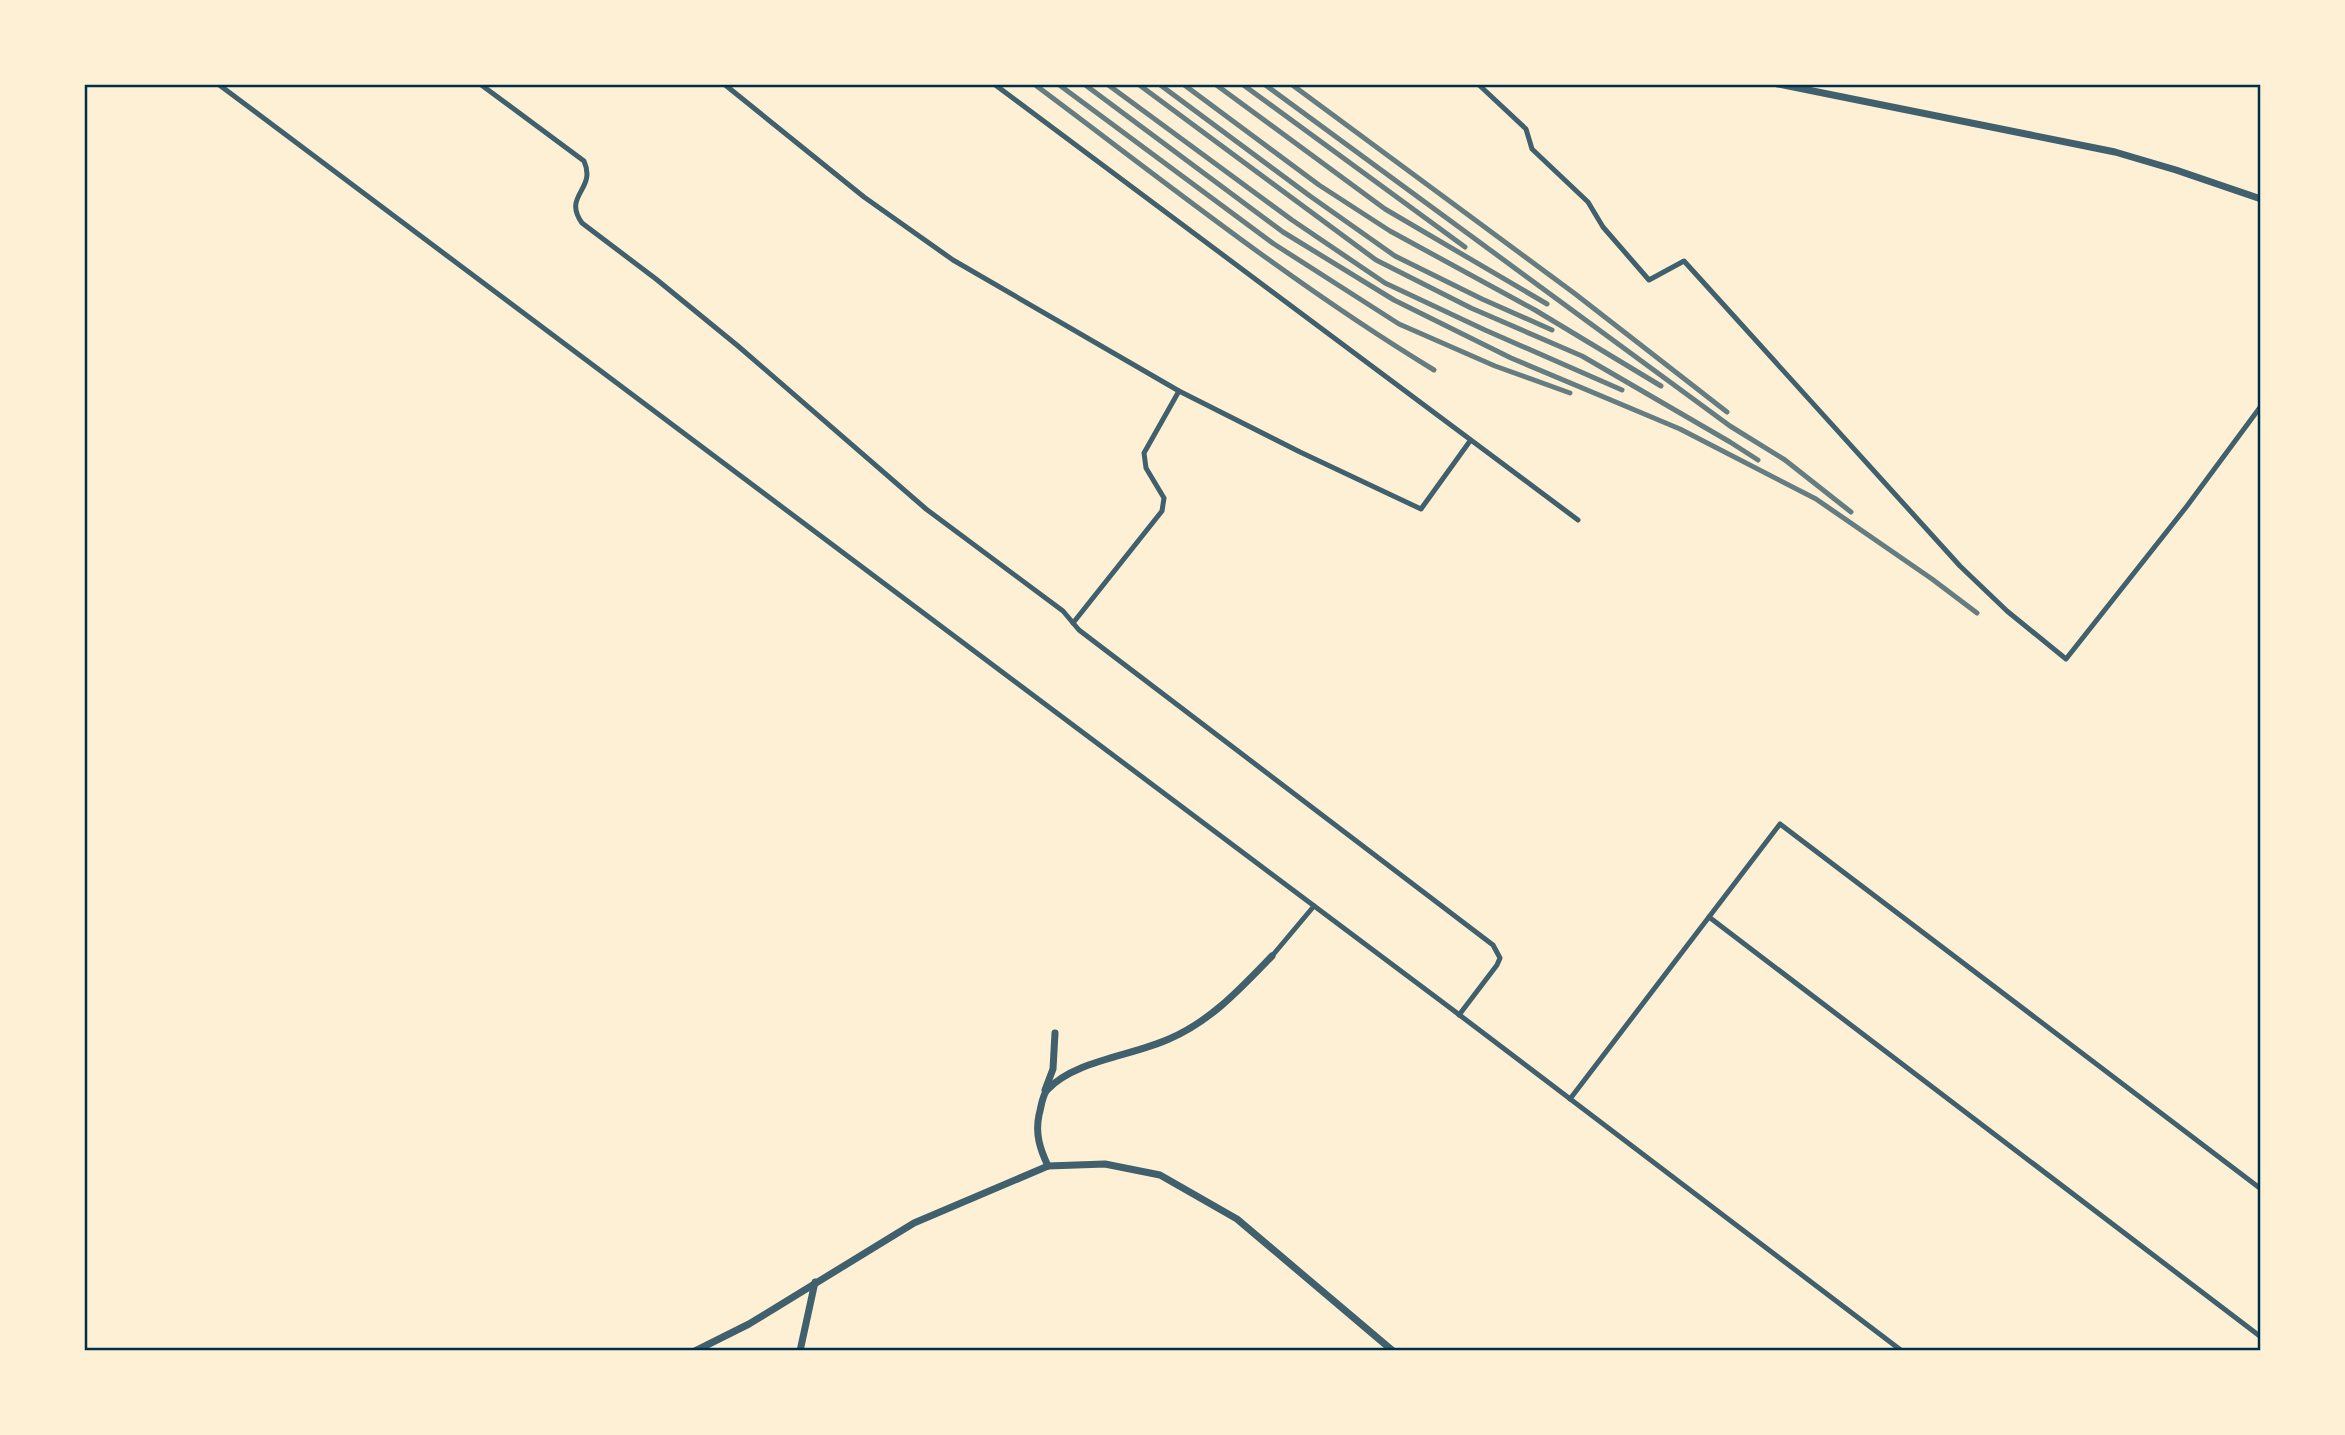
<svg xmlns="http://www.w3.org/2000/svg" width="2345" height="1435" viewBox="0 0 2345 1435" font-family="Helvetica,sans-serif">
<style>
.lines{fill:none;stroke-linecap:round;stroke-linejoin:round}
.service{stroke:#3f606c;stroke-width:5}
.minor{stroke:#3f606c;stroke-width:7}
.rail{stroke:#657d81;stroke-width:5}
.neatline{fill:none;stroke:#003049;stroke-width:2.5}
</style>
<rect width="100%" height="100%" fill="#fdf0d5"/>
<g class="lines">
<g class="service">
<path d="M 218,84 L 1449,1007 L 1902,1351"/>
<path d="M 480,84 L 584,161 C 597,190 562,195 582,223 L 656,279 L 738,346 L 926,509 L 1063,611 L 1079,630 L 1493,945 L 1500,958 L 1497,965 L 1459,1015"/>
<path d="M 724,84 L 864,197 L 953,260 L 1179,391 L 1300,452 L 1421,509 L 1470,441"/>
<path d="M 994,84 L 1578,520"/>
<path d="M 1478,84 L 1526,129 L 1532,149 L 1588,202 L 1603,227 L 1649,280 L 1684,261 L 1960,566 L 2007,611 L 2066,659 L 2187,506 L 2261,406"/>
<path d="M 1073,623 L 1162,511 L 1164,498 L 1146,468 L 1144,453 L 1179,391"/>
<path d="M 1709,917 L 2261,1337"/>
<path d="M 1272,956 L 1314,906"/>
<path d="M 1570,1099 L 1780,824 L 2261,1189"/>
</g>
<g class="minor">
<path d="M 1778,84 L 2115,152 L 2176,170 L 2261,199"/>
<path d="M 1045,1090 L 1053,1069 L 1055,1033"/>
<path d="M 1048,1166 C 1040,1149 1035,1134 1039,1115 C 1041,1108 1042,1096 1047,1090 C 1075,1060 1132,1056 1169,1039 C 1211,1021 1241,988 1272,956"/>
<path d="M 695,1351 L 749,1324 L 914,1223 L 1048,1166 L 1105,1164 L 1160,1175 L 1237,1219 L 1393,1351"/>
<path d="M 800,1351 L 815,1282"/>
</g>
<g class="rail">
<path d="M 1034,84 C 1165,182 1294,285 1434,370"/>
<path d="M 1058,84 L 1274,244 L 1399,324 L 1495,366 L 1570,393"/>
<path d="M 1084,84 L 1283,232 L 1394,300 L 1511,358 L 1680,429 L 1816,499 L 1932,579 L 1977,613"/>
<path d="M 1107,84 L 1292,220 L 1385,283 L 1485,330 L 1622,390"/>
<path d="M 1138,84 L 1376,260 L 1471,308 L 1582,356 L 1730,442 L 1758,460"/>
<path d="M 1159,84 L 1310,196 L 1395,256 L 1482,299 L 1552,330"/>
<path d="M 1183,84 L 1319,185 L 1390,231 L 1535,310 L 1661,386"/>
<path d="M 1215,84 L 1385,209 L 1547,304"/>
<path d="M 1242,84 L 1465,247"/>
<path d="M 1264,84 L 1730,426 L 1785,460 L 1851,512"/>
<path d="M 1291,84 L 1574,293 L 1727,412"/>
</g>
</g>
<rect width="2345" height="1435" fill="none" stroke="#fdf0d5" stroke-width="172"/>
<rect x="86" y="86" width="2173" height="1263" class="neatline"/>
</svg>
